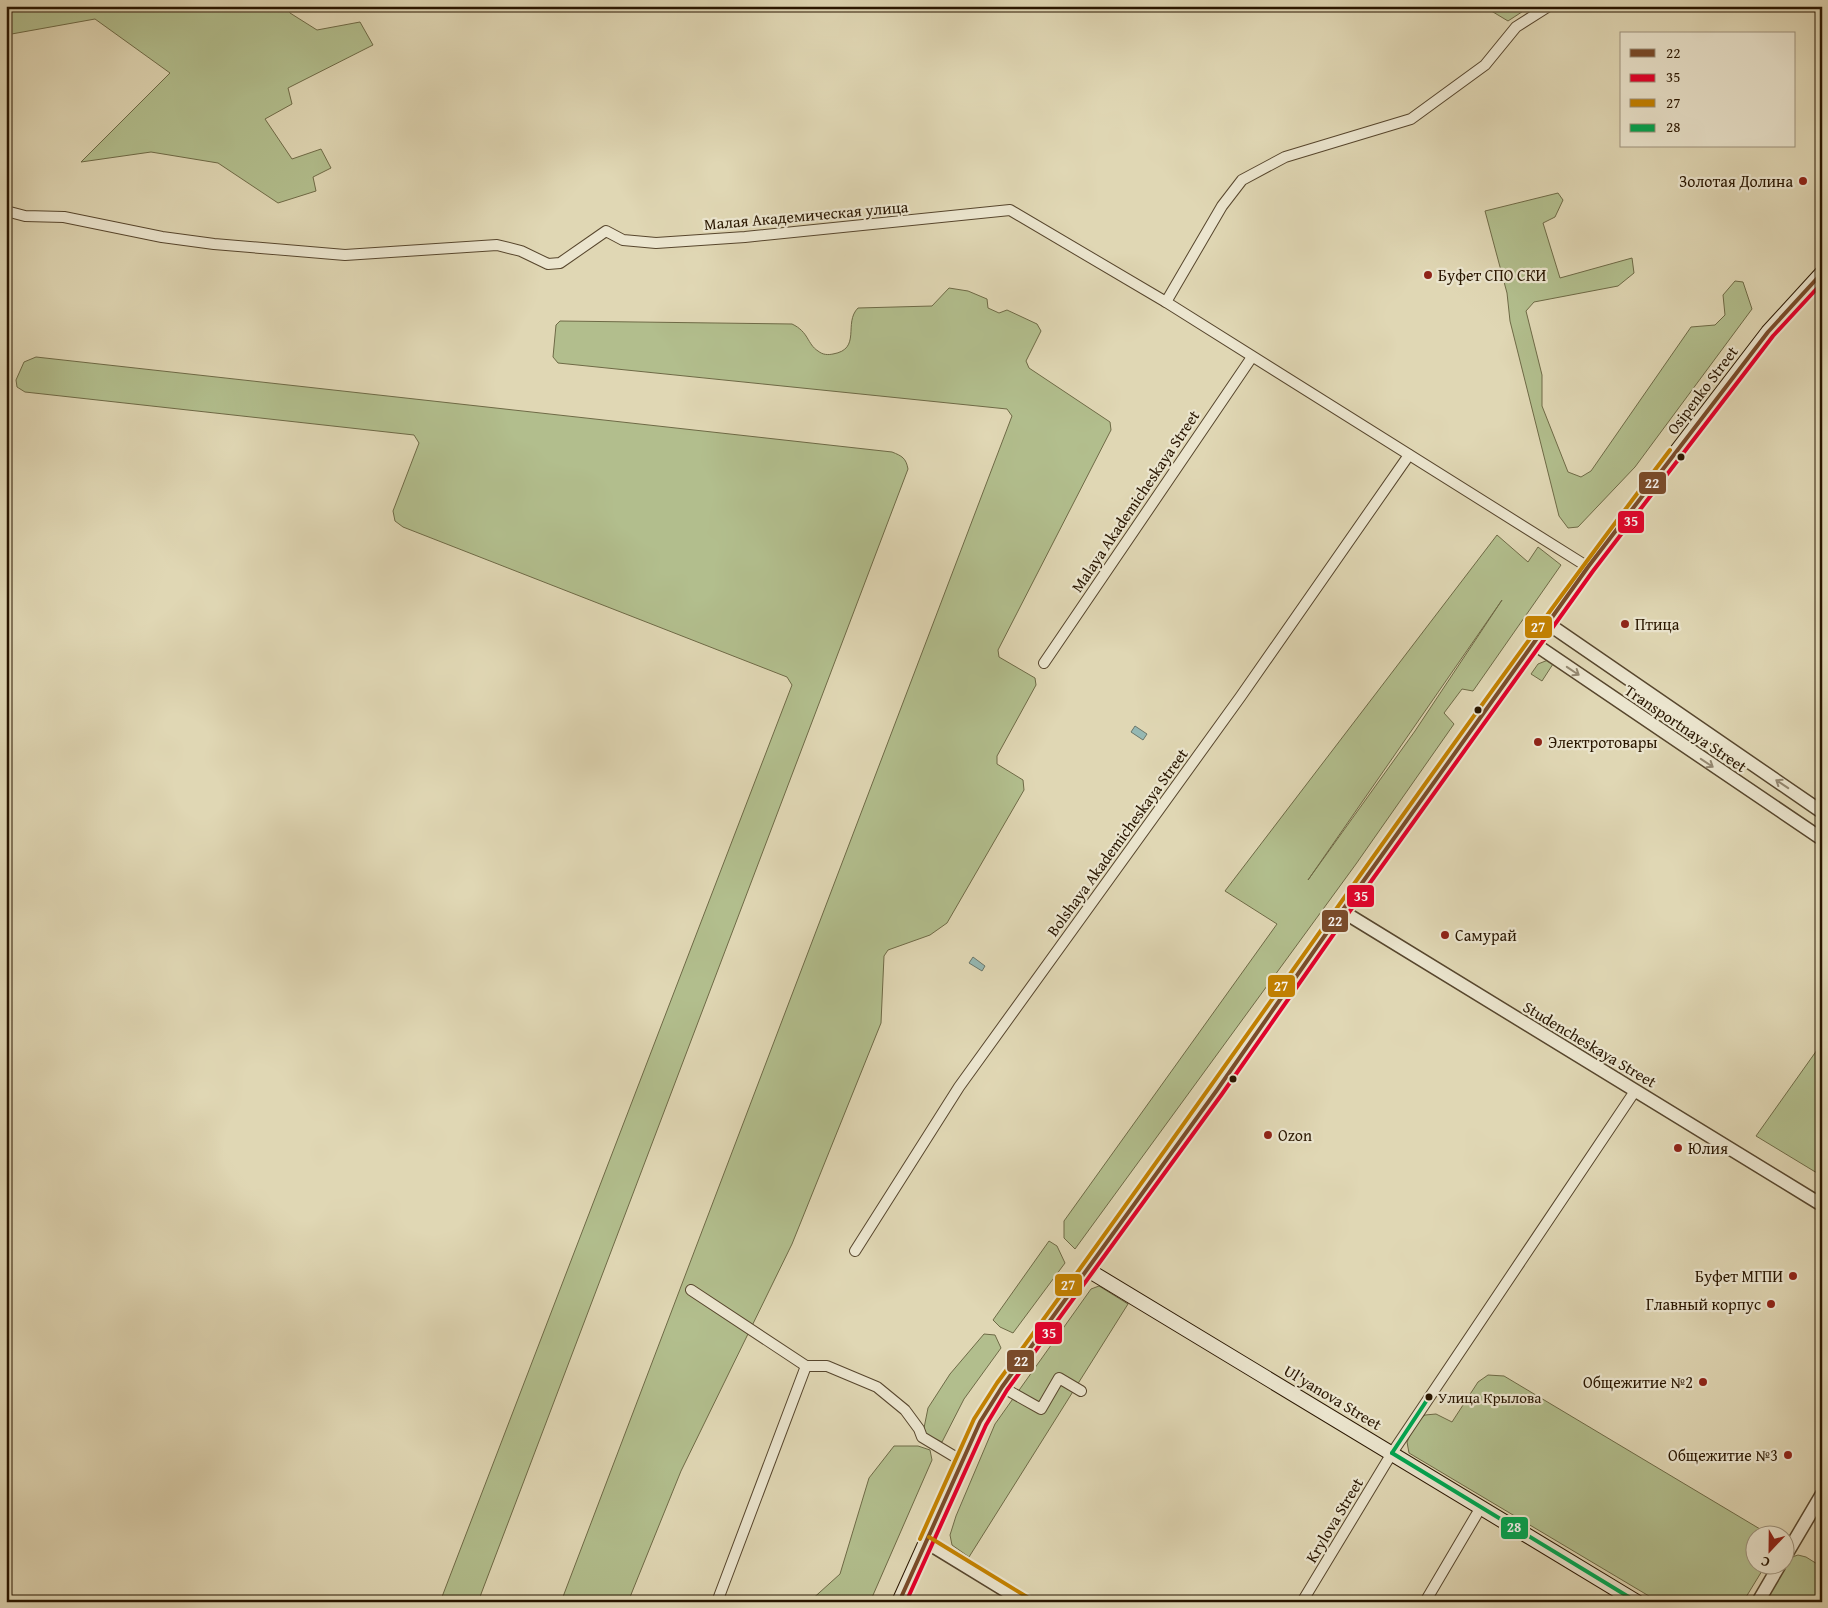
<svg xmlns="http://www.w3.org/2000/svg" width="1828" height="1608" viewBox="0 0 1828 1608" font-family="'Gentium Book Plus',serif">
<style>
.green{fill:#b2be8d;stroke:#6e6a46;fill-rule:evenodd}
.water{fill:#95b8b3;stroke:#6a776b}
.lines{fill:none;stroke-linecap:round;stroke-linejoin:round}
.minor-casing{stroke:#57462d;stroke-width:12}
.tertiary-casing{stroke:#57462d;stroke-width:15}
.secondary-casing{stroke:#291600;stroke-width:16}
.minor{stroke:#ebe5ce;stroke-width:10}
.tertiary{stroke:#ebe5ce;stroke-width:12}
.secondary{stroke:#ebe5ce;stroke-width:14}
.bus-1-casing{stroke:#ebe5ce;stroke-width:8}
.bus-2-casing{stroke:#ebe5ce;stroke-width:8}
.bus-3-casing{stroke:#ebe5ce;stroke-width:8}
.bus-4-casing{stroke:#ebe5ce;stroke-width:8}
.bus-1{stroke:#7a4b2a;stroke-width:4}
.bus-2{stroke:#e4002b;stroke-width:4}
.bus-3{stroke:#c48200;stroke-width:4}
.bus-4{stroke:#00a651;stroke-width:4}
.oneway{stroke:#948871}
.poi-dot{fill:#8f2418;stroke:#ebe5ce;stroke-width:2}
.bus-dot{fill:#291600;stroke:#ebe5ce;stroke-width:2}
.labels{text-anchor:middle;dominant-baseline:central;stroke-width:4.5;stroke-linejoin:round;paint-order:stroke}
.bus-label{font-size:15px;fill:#291600;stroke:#ebe5ce;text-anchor:start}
.poi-label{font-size:16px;fill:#291600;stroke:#ebe5ce;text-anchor:start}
.street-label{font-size:16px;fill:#291600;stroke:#ebe5ce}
.line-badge{stroke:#ebe5ce;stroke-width:2}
.badge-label{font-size:14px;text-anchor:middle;font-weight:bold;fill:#fff}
</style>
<rect width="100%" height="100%" fill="#e0d7b4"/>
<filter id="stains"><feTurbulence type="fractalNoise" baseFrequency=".004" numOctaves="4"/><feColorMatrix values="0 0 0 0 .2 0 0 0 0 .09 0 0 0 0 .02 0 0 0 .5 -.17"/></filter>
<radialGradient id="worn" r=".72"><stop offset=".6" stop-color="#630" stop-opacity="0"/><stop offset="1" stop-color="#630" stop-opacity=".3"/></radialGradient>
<g class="green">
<path d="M 6,6 L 286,6 L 290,13 L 317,30 L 360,22 L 373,45 L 288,88 L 292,104 L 265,119 L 292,159 L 321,149 L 331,168 L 313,177 L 316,191 L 278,203 L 218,163 L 151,152 L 81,162 L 170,73 L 95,19 L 6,35 Z"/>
<path d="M 1483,6 L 1531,6 L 1508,21 Z"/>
<path d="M 1558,193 L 1563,200 L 1555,217 L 1543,223 L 1560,278 L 1632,258 L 1634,273 L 1618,286 L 1534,302 L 1526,311 L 1542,375 L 1542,406 L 1568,472 L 1581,477 L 1591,471 L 1691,327 L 1715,325 L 1725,315 L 1723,295 L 1735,281 L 1743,282 L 1752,309 L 1635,467 L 1578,527 L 1568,528 L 1559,516 L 1510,321 L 1507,293 L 1485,211 Z"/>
<path d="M 949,288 L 968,291 L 987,299 L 988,308 L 999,313 L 1007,310 L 1037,324 L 1041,331 L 1026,361 L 1029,368 L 1110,422 L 1111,430 L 998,650 L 999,657 L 1035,678 L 1036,685 L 997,756 L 997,764 L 1023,780 L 1024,790 L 947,923 L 930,935 L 888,950 L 884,956 L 881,1023 L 792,1244 L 681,1471 L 628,1602 L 561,1602 L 1012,416 L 1007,409 L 558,363 L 553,357 L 556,325 L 560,321 L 792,324 C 809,332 807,344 818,351 C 823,355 828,355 833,354 C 862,349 843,323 858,308 L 932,306 Z"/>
<path d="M 36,357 L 892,452 C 902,456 906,458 908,469 L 478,1602 L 440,1602 L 792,685 L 787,677 L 403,527 L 395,521 L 393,511 L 419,443 L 414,435 L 25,392 L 17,387 L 16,380 L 24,362 Z"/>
<path d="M 1497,535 L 1528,562 L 1538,547 L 1561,565 L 1473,691 L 1462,689 L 1444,713 L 1454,724 L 1356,864 L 1075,1249 L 1064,1238 L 1064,1221 L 1277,924 L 1225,891 ZM 1502,600 L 1415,731 L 1308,880 Z"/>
<path d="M 1548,660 L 1553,664 L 1542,681 L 1531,674 L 1538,664 Z"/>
<path d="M 1822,1043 L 1822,1176 L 1756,1136 Z"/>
<path d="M 1049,1241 L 1057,1246 L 1065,1263 L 1013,1333 L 1000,1327 L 993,1320 Z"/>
<path d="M 1099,1286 L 1128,1304 L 969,1557 L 952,1545 L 950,1535 L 956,1516 L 995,1424 L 1091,1289 Z"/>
<path d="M 984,1334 L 995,1335 L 1001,1348 L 964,1399 L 942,1442 L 923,1433 L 928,1408 L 950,1374 Z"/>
<path d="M 1488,1375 L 1504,1376 L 1765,1532 L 1768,1535 L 1756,1536 L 1756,1566 L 1765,1566 L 1743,1602 L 1659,1602 L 1409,1453 L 1407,1442 L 1415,1424 L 1425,1415 L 1436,1414 L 1452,1422 L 1478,1382 Z"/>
<path d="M 894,1446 L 918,1446 L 930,1450 L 932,1460 L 870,1602 L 809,1602 L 840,1574 L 869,1478 Z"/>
<path d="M 1798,1555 L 1806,1557 L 1822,1567 L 1822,1602 L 1763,1602 L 1789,1558 Z"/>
</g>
<g class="water">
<path d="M 1135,726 L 1147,734 L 1143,740 L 1131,732 Z"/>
<path d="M 973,957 L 985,966 L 982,971 L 969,963 Z"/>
</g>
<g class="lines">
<g class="minor-casing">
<g id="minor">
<path d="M 6,211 L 25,216 L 64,217 L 162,237 L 214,244 L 345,255 L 497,245 L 521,251 L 548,264 L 560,263 L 606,231 L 623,240 L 656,243 L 745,237 L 1010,210 L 1166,302 L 1588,567"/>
<path d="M 1166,302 L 1222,206 L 1242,180 L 1285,157 L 1411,119 L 1485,65 L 1516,27 L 1549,6"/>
<path d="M 1044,663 L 1252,357"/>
<path d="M 855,1251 L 959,1087 L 1241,696 L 1409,455"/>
<path d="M 691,1290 L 806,1366"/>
<path d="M 1002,1387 L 1041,1409 L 1059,1378 L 1081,1391"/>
<path d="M 717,1602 L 806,1366 L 827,1366 L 877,1387 L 905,1410 L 919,1429 L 922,1437 L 962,1461"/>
<path d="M 1302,1602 L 1392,1453 L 1635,1091"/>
<path d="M 1425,1602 L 1481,1507"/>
</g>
</g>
<g class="tertiary-casing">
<g id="tertiary">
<path d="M 1547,623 L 1822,812"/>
<path d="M 1533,643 L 1822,839"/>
<path d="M 1342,911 L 1822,1205"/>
<path d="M 926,1542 L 1024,1602"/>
<path d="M 1786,1555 L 1822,1494"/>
<path d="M 1758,1602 L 1779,1566"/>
</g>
</g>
<g class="secondary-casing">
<g id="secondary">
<path d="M 1088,1270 L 1637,1602"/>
<path d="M 899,1602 L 980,1422 L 1002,1387 L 1217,1090 L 1342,911 L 1588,567 L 1768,332 L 1822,273"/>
</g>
</g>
<use href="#minor" class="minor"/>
<use href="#tertiary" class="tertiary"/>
<use href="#secondary" class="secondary"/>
<g class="bus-1-casing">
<path id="bus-1" d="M 899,1602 L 980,1422 L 1002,1387 L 1217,1090 L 1342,911 L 1588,567 L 1768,332 L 1822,273"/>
</g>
<g class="bus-2-casing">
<path id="bus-2" d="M 906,1602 L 986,1425 L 1007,1390 L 1222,1094 L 1347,915 L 1593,571 L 1773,336 L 1822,283"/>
</g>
<g class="bus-3-casing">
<g id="bus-3">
<path d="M 929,1537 L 1027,1597"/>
<path d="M 920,1539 L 974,1419 L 997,1383 C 1224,1074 1438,756 1670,450"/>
</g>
</g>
<g class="bus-4-casing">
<g id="bus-4">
<path d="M 1392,1453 L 1637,1602"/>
<path d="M 1392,1453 L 1429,1397"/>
</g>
</g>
<use href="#bus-1" class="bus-1"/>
<use href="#bus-2" class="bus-2"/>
<use href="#bus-3" class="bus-3"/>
<use href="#bus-4" class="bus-4"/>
</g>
<defs><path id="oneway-shaft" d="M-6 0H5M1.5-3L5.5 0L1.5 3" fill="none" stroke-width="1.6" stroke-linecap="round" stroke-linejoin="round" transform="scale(1.25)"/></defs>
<g class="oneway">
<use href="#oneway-shaft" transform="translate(1573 671) rotate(34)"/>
<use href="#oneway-shaft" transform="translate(1707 763) rotate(34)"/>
<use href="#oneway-shaft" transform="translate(1782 784) rotate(-146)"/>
</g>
<g class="poi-dot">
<circle cx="1803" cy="181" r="5"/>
<circle cx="1428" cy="275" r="5"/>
<circle cx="1625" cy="624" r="5"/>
<circle cx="1538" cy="742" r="5"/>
<circle cx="1445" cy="935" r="5"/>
<circle cx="1268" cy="1135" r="5"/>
<circle cx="1678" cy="1148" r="5"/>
<circle cx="1793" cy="1276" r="5"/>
<circle cx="1771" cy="1304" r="5"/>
<circle cx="1703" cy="1382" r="5"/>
<circle cx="1788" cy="1455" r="5"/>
</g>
<g class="bus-dot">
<circle cx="1681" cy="457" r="4.5"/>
<circle cx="1478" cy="710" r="4.5"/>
<circle cx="1233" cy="1079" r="4.5"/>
<circle cx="1429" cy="1397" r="4.5"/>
</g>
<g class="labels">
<g class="bus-label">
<text x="1438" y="1397">Улица Крылова</text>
</g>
<g class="poi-label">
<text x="1793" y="181" text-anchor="end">Золотая Долина</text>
<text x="1438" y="275">Буфет СПО СКИ</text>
<text x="1635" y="624">Птица</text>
<text x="1548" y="742">Электротовары</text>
<text x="1455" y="935">Самурай</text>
<text x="1278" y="1135">Ozon</text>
<text x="1688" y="1148">Юлия</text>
<text x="1783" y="1276" text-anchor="end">Буфет МГПИ</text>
<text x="1761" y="1304" text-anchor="end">Главный корпус</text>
<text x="1693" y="1382" text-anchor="end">Общежитие №2</text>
<text x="1778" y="1455" text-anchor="end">Общежитие №3</text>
</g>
<g class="street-label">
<text transform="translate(806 215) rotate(-5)">Малая Академическая улица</text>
<text transform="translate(1702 390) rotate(-53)">Osipenko Street</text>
<text transform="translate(1135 501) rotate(-56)">Malaya Akademicheskaya Street</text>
<text transform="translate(1686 728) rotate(34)">Transportnaya Street</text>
<text transform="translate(1117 842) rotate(-54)">Bolshaya Akademicheskaya Street</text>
<text transform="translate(1590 1044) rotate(31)">Studencheskaya Street</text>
<text transform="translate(1333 1397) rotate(31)">Ul'yanova Street</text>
<text transform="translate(1334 1520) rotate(-59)">Krylova Street</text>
</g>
</g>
<g class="line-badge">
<rect x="1638" y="471" width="29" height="24" rx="5" fill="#7a4b2a"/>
<rect x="1617" y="510" width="28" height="24" rx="5" fill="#e4002b"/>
<rect x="1524" y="615" width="29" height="24" rx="5" fill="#c48200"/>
<rect x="1346" y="884" width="29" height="24" rx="5" fill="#e4002b"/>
<rect x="1321" y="909" width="28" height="24" rx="5" fill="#7a4b2a"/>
<rect x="1267" y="974" width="29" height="24" rx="5" fill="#c48200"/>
<rect x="1054" y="1273" width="29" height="24" rx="5" fill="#c48200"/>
<rect x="1034" y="1321" width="29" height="24" rx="5" fill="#e4002b"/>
<rect x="1006" y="1349" width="29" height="24" rx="5" fill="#7a4b2a"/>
<rect x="1500" y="1516" width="29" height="24" rx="5" fill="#00a651"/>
</g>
<g class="badge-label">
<text x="1652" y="488">22</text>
<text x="1631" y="526">35</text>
<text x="1538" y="632">27</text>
<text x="1361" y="901">35</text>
<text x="1335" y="926">22</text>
<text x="1281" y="991">27</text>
<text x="1068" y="1290">27</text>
<text x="1049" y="1338">35</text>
<text x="1021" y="1366">22</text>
<text x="1514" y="1532">28</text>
</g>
<rect width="1828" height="1608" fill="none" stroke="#e0d7b4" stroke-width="25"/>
<rect x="8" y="8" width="1813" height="1593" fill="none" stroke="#291600" stroke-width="2.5"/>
<rect x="12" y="12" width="1803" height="1583" fill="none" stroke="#291600"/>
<rect x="1620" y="32" width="175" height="115" fill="#ebe5ce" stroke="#9d927c"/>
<rect x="1630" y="49" width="25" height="8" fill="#7a4b2a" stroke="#9d927c"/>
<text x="1666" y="58" font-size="15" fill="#291600">22</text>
<rect x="1630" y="74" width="25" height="8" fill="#e4002b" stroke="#9d927c"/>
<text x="1666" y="82" font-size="15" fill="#291600">35</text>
<rect x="1630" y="99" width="25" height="8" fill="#c48200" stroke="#9d927c"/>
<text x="1666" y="108" font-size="15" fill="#291600">27</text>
<rect x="1630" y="124" width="25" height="8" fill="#00a651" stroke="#9d927c"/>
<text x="1666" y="132" font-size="15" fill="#291600">28</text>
<g transform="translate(1770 1550) rotate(202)"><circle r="24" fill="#ebe5ce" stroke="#9d927c"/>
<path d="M0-4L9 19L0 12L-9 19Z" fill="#8f2418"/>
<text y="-8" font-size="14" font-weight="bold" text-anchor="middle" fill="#291600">С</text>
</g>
<rect width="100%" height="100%" filter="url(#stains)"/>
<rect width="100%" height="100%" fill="url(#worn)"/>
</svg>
